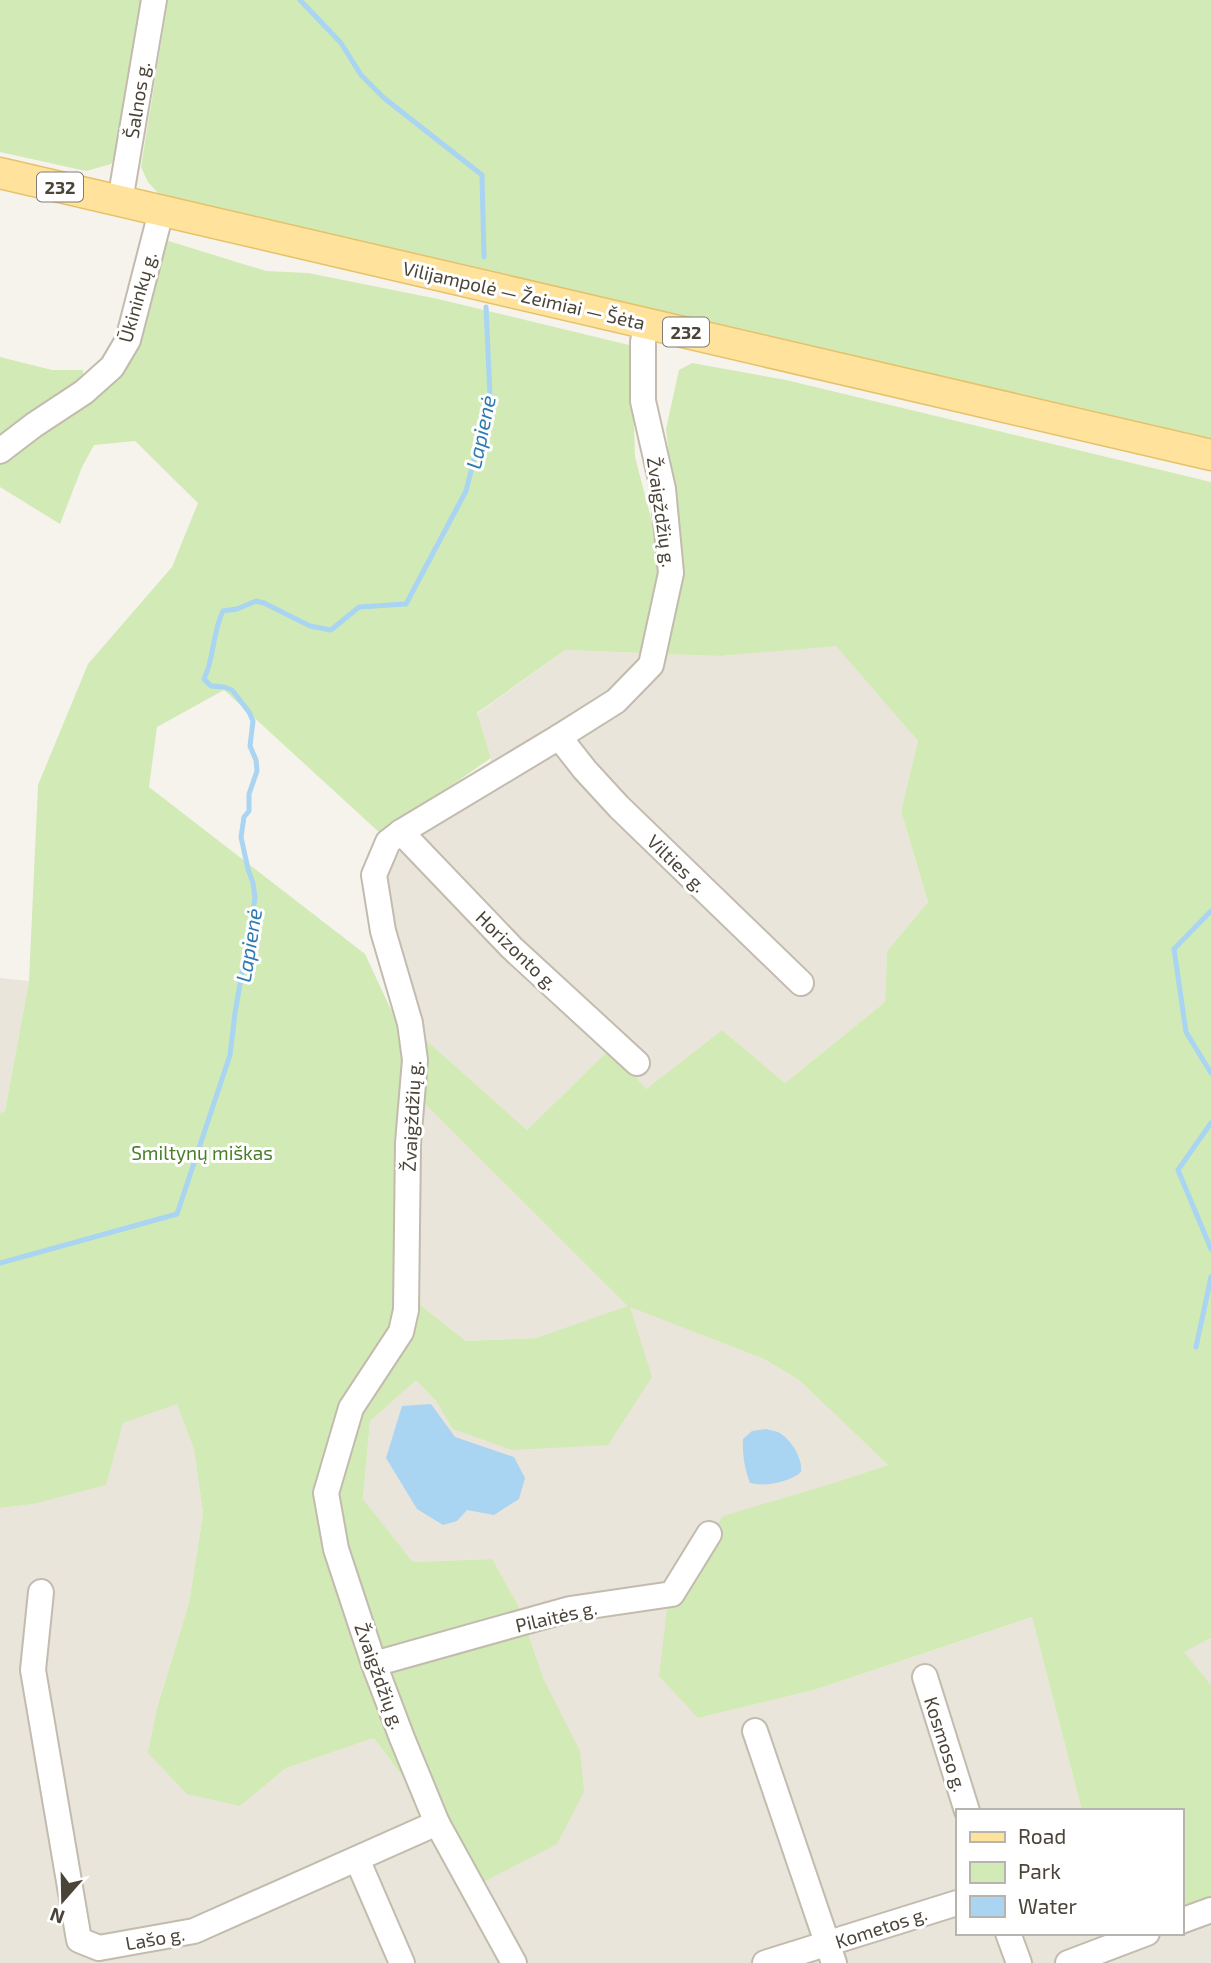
<svg xmlns="http://www.w3.org/2000/svg" width="1211" height="1963" viewBox="0 0 1211 1963" font-family="'Exo 2',sans-serif">
<style>
.residential{fill:#eae5da}
.green{fill:#d2eab5}
.water{fill:#a9d4f2}
.lines{fill:none;stroke-linecap:round;stroke-linejoin:round}
.stream{stroke:#a9d4f2;stroke-width:5}
.minor-casing{stroke:#c2bbae;stroke-width:28}
.major-casing{stroke:#e6c16a;stroke-width:33}
.minor{stroke:#fff;stroke-width:24}
.major{stroke:#ffe39c;stroke-width:30}
.labels{text-anchor:middle;dominant-baseline:central;stroke-width:6;stroke-linejoin:round;paint-order:stroke}
.shield{fill:#fff;stroke:#817c74;stroke-width:2}
.shield-label{font-size:18px;font-weight:bold;fill:#4b4439}
.street-label{font-size:19px;fill:#4b4439;stroke:#fff}
.park-label{font-size:19px;fill:#4a7f2a;stroke:#fff}
.water-label{font-size:21px;font-style:italic;fill:#2e7ab2;stroke:#fff}
</style>
<rect width="100%" height="100%" fill="#f6f3ec"/>
<g class="residential">
<path d="M 836,645 L 918,741 L 901,811 L 928,902 L 887,951 L 885,1002 L 785,1083 L 722,1030 L 646,1089 L 611,1048 L 527,1130 L 418,1033 L 386,901 L 386,879 L 393,856 L 488,788 L 491,758 L 477,714 L 565,650 L 721,656 Z"/>
<path d="M 0,978 L 29,981 L 5,1111 L 0,1113 Z"/>
<path d="M 418,1097 L 629,1306 L 764,1359 L 799,1380 L 888,1465 L 835,1483 L 698,1718 L 814,1690 L 1032,1617 L 1082,1811 L 957,1811 L 957,1933 L 1181,1933 L 1181,1921 L 1211,1910 L 1211,1963 L 0,1963 L 0,1508 L 33,1504 L 123,1423 L 177,1403 L 194,1449 L 203,1514 L 189,1603 L 157,1708 L 240,1806 L 286,1768 L 374,1738 L 437,1823 L 544,1680 L 519,1607 L 491,1559 L 413,1562 L 363,1499 L 370,1421 L 416,1379 L 436,1401 L 454,1429 L 628,1307 L 536,1338 L 466,1341 L 414,1300 Z"/>
<path d="M 1211,1638 L 1211,1685 L 1183,1652 Z"/>
</g>
<g class="green">
<path d="M 0,0 L 148,0 L 122,145 L 111,164 L 86,171 L 0,152 Z"/>
<path d="M 168,0 L 1211,0 L 1211,445 L 164,200 L 148,182 L 141,167 Z"/>
<path d="M 162,239 L 266,271 L 308,273 L 438,299 L 629,345 L 632,363 L 635,457 L 655,534 L 658,578 L 642,653 L 565,650 L 477,713 L 491,758 L 381,834 L 224,690 L 157,727 L 149,787 L 365,954 L 408,1046 L 414,1300 L 466,1341 L 536,1338 L 628,1306 L 418,1097 L 418,1033 L 527,1130 L 611,1048 L 646,1089 L 722,1030 L 785,1083 L 885,1002 L 887,951 L 928,902 L 901,811 L 918,741 L 836,646 L 721,656 L 665,654 L 679,538 L 666,429 L 679,370 L 692,363 L 786,380 L 1211,482 L 1211,1638 L 1184,1652 L 1211,1685 L 1211,1910 L 1181,1921 L 1181,1811 L 1082,1811 L 1032,1617 L 814,1690 L 698,1718 L 659,1676 L 667,1609 L 723,1516 L 834,1483 L 888,1465 L 799,1380 L 764,1359 L 630,1307 L 652,1377 L 608,1445 L 512,1450 L 453,1429 L 436,1401 L 416,1380 L 370,1421 L 363,1499 L 413,1562 L 492,1559 L 519,1607 L 544,1680 L 580,1751 L 584,1792 L 557,1844 L 472,1888 L 437,1823 L 374,1738 L 286,1768 L 240,1806 L 187,1794 L 148,1753 L 157,1708 L 189,1603 L 203,1514 L 194,1449 L 177,1404 L 123,1423 L 106,1485 L 33,1504 L 0,1508 L 0,1113 L 5,1111 L 29,981 L 38,785 L 88,664 L 172,567 L 198,503 L 135,441 L 94,445 L 82,467 L 60,524 L 0,487 L 0,357 L 52,370 L 83,370 L 84,392 L 111,377 Z"/>
</g>
<g class="water">
<path d="M 431,1404 L 455,1437 L 514,1457 L 525,1478 L 519,1499 L 494,1515 L 467,1510 L 457,1521 L 443,1525 L 417,1509 L 386,1458 L 402,1406 Z"/>
<path d="M 766,1429 C 770,1430 774,1431 778,1432 C 790,1438 803,1458 801,1472 C 790,1482 765,1487 750,1483 C 745,1470 742,1454 743,1439 L 752,1431 Z"/>
</g>
<g class="lines">
<g class="stream">
<path d="M 300,0 L 341,43 L 361,75 L 384,98 L 482,175 L 484,257"/>
<path d="M 1211,911 L 1174,949 L 1186,1032 L 1211,1073"/>
<path d="M 1211,1123 L 1178,1170 L 1211,1249"/>
<path d="M 0,1263 L 177,1214 L 230,1055 L 235,1013 L 255,898 L 253,883 L 248,869 L 241,837 L 244,817 L 249,811 L 249,794 L 257,771 L 256,760 L 250,746 L 253,721 L 249,712 L 232,690 L 224,687 L 211,686 L 204,679 C 215,656 212,633 223,611 L 237,609 L 256,601 L 264,603 L 310,626 L 331,630 L 359,607 L 406,604 L 466,491 L 490,396 L 486,307"/>
<path d="M 1196,1347 L 1211,1277"/>
</g>
<g class="minor-casing">
<g id="minor">
<path d="M 120,201 L 154,0"/>
<path d="M 0,451 L 34,425 L 84,392 L 112,367 L 128,340 L 161,212"/>
<path d="M 559,737 L 585,770 L 619,807 L 801,983"/>
<path d="M 401,832 L 512,948 L 637,1063"/>
<path d="M 41,1592 L 33,1670 L 79,1940 L 99,1948 L 194,1931 L 437,1823"/>
<path d="M 374,1664 L 570,1609 L 672,1594 L 709,1534"/>
<path d="M 925,1677 L 967,1811"/>
<path d="M 755,1731 L 834,1963"/>
<path d="M 357,1859 L 402,1963"/>
<path d="M 1181,1921 L 1211,1910"/>
<path d="M 1008,1933 L 1019,1963"/>
<path d="M 514,1963 L 437,1823 L 402,1738 L 374,1664 L 336,1549 L 326,1493 L 351,1408 L 401,1332 L 406,1310 L 408,1143 L 415,1060 L 410,1023 L 383,931 L 374,875 L 388,842 L 401,832 L 559,737 L 616,701 L 651,665 L 671,573 L 663,489 L 643,401 L 643,342 L 646,323"/>
<path d="M 765,1963 L 957,1903"/>
<path d="M 1068,1963 L 1147,1933"/>
</g>
</g>
<g class="major-casing">
<path id="major" d="M 0,173 L 1211,455"/>
</g>
<use href="#minor" class="minor"/>
<use href="#major" class="major"/>
</g>
<g class="labels">
<g class="shield">
<rect x="37" y="172.5" width="46" height="29" rx="5"/>
<rect x="663" y="317.5" width="46" height="29" rx="5"/>
</g>
<g class="shield-label">
<text x="60" y="187">232</text>
<text x="686" y="332">232</text>
</g>
<g class="street-label">
<text transform="translate(137 100) rotate(-81)">Šalnos g.</text>
<text transform="translate(524 295) rotate(13)">Vilijampolė — Žeimiai — Šėta</text>
<text transform="translate(137 297) rotate(-74)">Ūkininkų g.</text>
<text transform="translate(662 512) rotate(82)">Žvaigždžių g.</text>
<text transform="translate(677 863) rotate(44)">Vilties g.</text>
<text transform="translate(517 950) rotate(44)">Horizonto g.</text>
<text transform="translate(411 1116) rotate(-87)">Žvaigždžių g.</text>
<text transform="translate(556 1616) rotate(-13)">Pilaitės g.</text>
<text transform="translate(380 1676) rotate(70)">Žvaigždžių g.</text>
<text transform="translate(946 1744) rotate(72)">Kosmoso g.</text>
<text transform="translate(881 1927) rotate(-18)">Kometos g.</text>
<text transform="translate(155 1938) rotate(-10)">Lašo g.</text>
</g>
<g class="park-label">
<text x="202" y="1152">Smiltynų miškas</text>
</g>
<g class="water-label">
<text transform="translate(480 432) rotate(-78)">Lapienė</text>
<text transform="translate(248 945) rotate(-81)">Lapienė</text>
</g>
</g>
<rect x="956" y="1809" width="228" height="126" fill="#ffffff" stroke="#b7b4b0" stroke-width="2"/>
<rect x="970" y="1832" width="35" height="10" fill="#ffe39c" stroke="#b7b4b0" stroke-width="2"/>
<text x="1018" y="1844" font-size="21" fill="#4b4439">Road</text>
<rect x="970" y="1862" width="35" height="21" fill="#d2eab5" stroke="#b7b4b0" stroke-width="2"/>
<text x="1018" y="1879" font-size="21" fill="#4b4439">Park</text>
<rect x="970" y="1896" width="35" height="21" fill="#a9d4f2" stroke="#b7b4b0" stroke-width="2"/>
<text x="1018" y="1914" font-size="21" fill="#4b4439">Water</text>
<g transform="translate(63 1900) rotate(200)" stroke="#ffffff" stroke-width="5" paint-order="stroke">
<path d="M0-5L12 26L0 18L-12 26Z" fill="#4b4439"/>
<text y="-10" font-size="19" font-weight="bold" text-anchor="middle" fill="#4b4439">N</text>
</g>
</svg>
